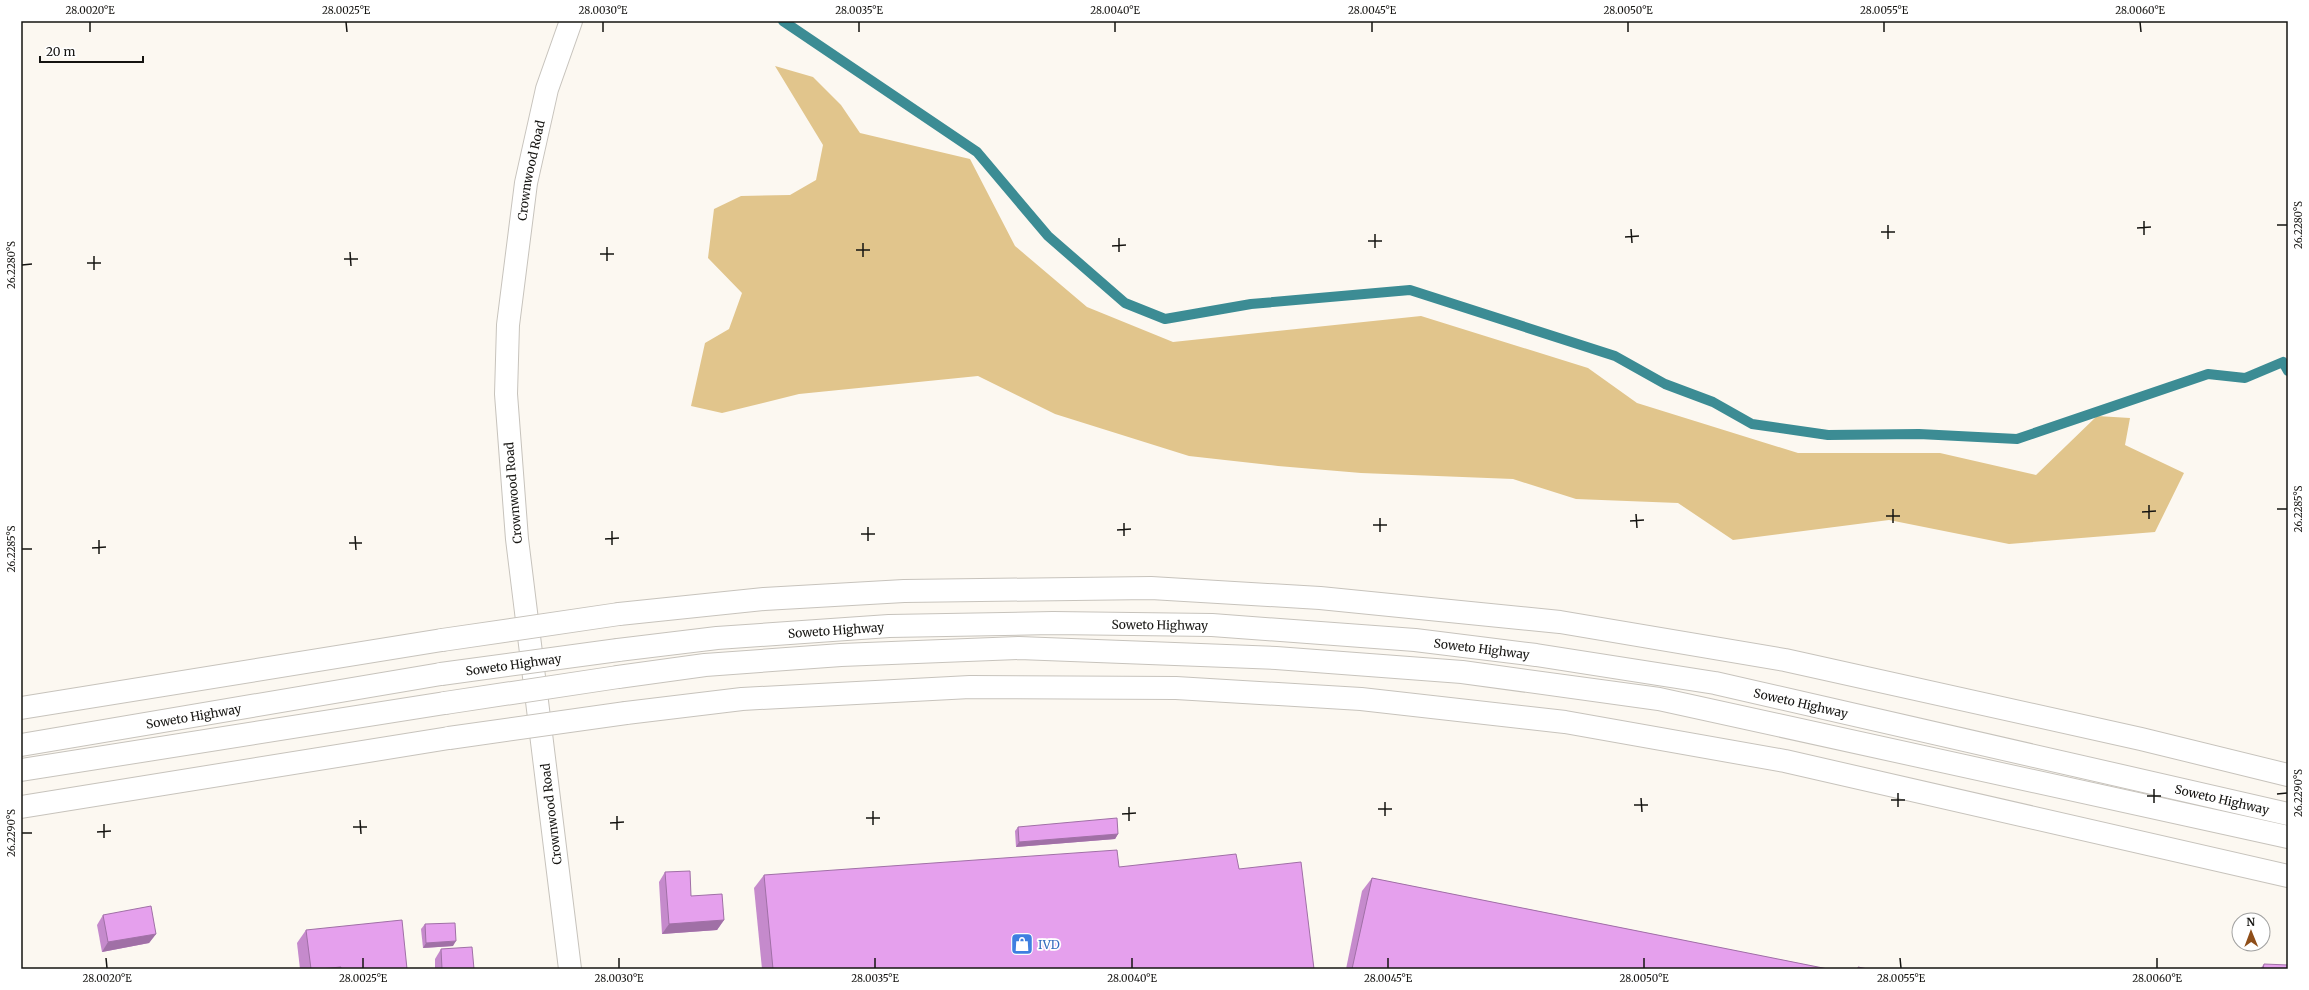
<svg xmlns="http://www.w3.org/2000/svg" width="2309" height="990" viewBox="0 0 2309 990" font-family="Merriweather,serif">
<style>
.green{fill:#e1c58c}
.lines{fill:none;stroke-linecap:round;stroke-linejoin:round}
.stream{stroke:#3c8c94;stroke-width:10}
.minor-casing{stroke:#c7c3bc;stroke-width:24}
.major-casing{stroke:#c7c3bc;stroke-width:24}
.minor{stroke:#fff;stroke-width:22}
.major{stroke:#fff;stroke-width:22}
.minor-bridge-casing{stroke:#c7c3bc;stroke-width:24;stroke-linecap:butt}
.major-bridge-casing{stroke:#c7c3bc;stroke-width:24;stroke-linecap:butt}
.minor-bridge{stroke:#fff;stroke-width:22}
.major-bridge{stroke:#fff;stroke-width:22}
.wall{fill:#c58acc}
.shaded-wall{fill:#a070a6}
.building{fill:#e5a0ed;stroke:#a070a6}
.ticks{fill:none;stroke:#151411;stroke-width:1.5}
.labels{text-anchor:middle;dominant-baseline:central;stroke-width:3.5;stroke-linejoin:round;paint-order:stroke}
.street-label{font-size:12px;fill:#151411;stroke:#fff}
.shop-label{font-size:12px;fill:#366cbe;stroke:#fff;text-anchor:start}
.neatline{fill:none;stroke:#151411;stroke-width:1.5}
.ticks-label{font-size:10px;text-anchor:middle;fill:#151411}
</style>
<rect width="100%" height="100%" fill="#fcf8f1"/>
<path class="green" d="M 775,66 L 813,77 L 841,105 L 860,133 L 970,159 L 1015,246 L 1087,307 L 1173,342 L 1421,316 L 1588,368 L 1637,403 L 1798,453 L 1940,453 L 2036,475 L 2097,416 L 2130,418 L 2125,445 L 2184,473 L 2155,532 L 2009,544 L 1889,520 L 1733,540 L 1678,503 L 1576,499 L 1513,479 L 1361,473 L 1278,466 L 1189,456 L 1055,414 L 978,376 L 799,394 L 722,413 L 691,406 L 705,343 L 729,329 L 742,293 L 708,258 L 714,209 L 741,196 L 790,195 L 816,180 L 823,145 Z"/>
<g class="lines">
<path class="stream" d="M 783,21 L 977,152 L 1048,236 L 1125,303 L 1165,319 L 1251,304 L 1410,290 L 1615,356 L 1665,384 L 1713,402 L 1752,424 L 1828,435 L 1919,434 L 2017,439 L 2208,374 L 2245,378 L 2283,362 L 2288,371"/>
<g class="minor-casing">
<g id="minor">
<path id="s1" d="M 618,650 L 717,638 L 889,626 L 1053,623 L 1212,625 L 1415,640 L 1536,655 L 1715,683 L 2288,814"/>
<path d="M 618,677 L 705,665 L 841,655 L 1019,648 L 1276,658 L 1462,672 L 1659,699 L 2288,837"/>
<path id="s2" d="M 21,745 L 441,674"/>
<path d="M 21,770 L 445,703"/>
</g>
</g>
<g class="major-casing">
<g id="major">
<path d="M 619,614 L 764,599 L 904,591 L 1151,588 L 1320,598 L 1560,622 L 1785,660 L 2141,739 L 2288,775"/>
<path d="M 21,708 L 442,640"/>
<path d="M 626,713 L 742,699 L 970,687 L 1176,688 L 1361,699 L 1565,722 L 1785,761 L 2288,876"/>
<path d="M 21,807 L 449,738"/>
<path id="s3" d="M 570,969 L 517,539 L 506,394 L 508,325 L 526,183 L 547,89 L 571,21"/>
</g>
</g>
<use href="#minor" class="minor"/>
<use href="#major" class="major"/>
<g class="minor-bridge-casing">
<g id="minor-bridge">
<path id="s4" d="M 441,674 L 618,650"/>
<path d="M 445,703 L 618,677"/>
</g>
</g>
<g class="major-bridge-casing">
<g id="major-bridge">
<path d="M 442,640 L 619,614"/>
<path d="M 449,738 L 626,713"/>
</g>
</g>
<use href="#minor-bridge" class="minor-bridge"/>
<use href="#major-bridge" class="major-bridge"/>
</g>
<g class="wall">
<path d="M 1018,827 L 1118,834 L 1115,839 L 1016,847 L 1015,831 Z"/>
<path d="M 1119,867 L 1239,869 L 1314,969 L 762,969 L 754,888 L 764,875 Z"/>
<path d="M 665,872 L 691,896 L 724,920 L 717,930 L 662,934 L 659,882 Z"/>
<path d="M 1372,878 L 1828,969 L 1346,969 L 1362,891 Z"/>
<path d="M 103,915 L 156,934 L 149,943 L 102,952 L 97,925 Z"/>
<path d="M 425,924 L 453,946 L 423,948 L 421,929 Z"/>
<path d="M 306,930 L 407,969 L 300,969 L 297,943 Z"/>
<path d="M 441,949 L 474,969 L 435,969 L 435,959 Z"/>
<path d="M 2264,964 L 2288,969 L 2260,969 Z"/>
</g>
<g class="shaded-wall">
<path d="M 1118,834 L 1115,839 L 1016,847 L 1019,842 Z"/>
<path d="M 724,920 L 717,930 L 662,934 L 669,924 Z"/>
<path d="M 156,934 L 149,943 L 102,952 L 108,942 Z"/>
<path d="M 456,941 L 453,946 L 423,948 L 426,943 Z"/>
<path d="M 341,967 L 339,969 L 320,969 Z"/>
</g>
<g class="building">
<path d="M 1117,818 L 1118,834 L 1019,842 L 1018,827 Z"/>
<path d="M 1117,850 L 1119,867 L 1236,854 L 1239,869 L 1301,862 L 1314,969 L 773,969 L 764,875 Z"/>
<path d="M 690,871 L 691,896 L 722,894 L 724,920 L 669,924 L 665,872 Z"/>
<path d="M 1372,878 L 1828,969 L 1352,969 Z"/>
<path d="M 151,906 L 156,934 L 108,942 L 103,915 Z"/>
<path d="M 402,920 L 407,969 L 341,969 L 341,967 L 320,969 L 311,969 L 306,930 Z"/>
<path d="M 455,923 L 456,941 L 426,943 L 425,924 Z"/>
<path d="M 472,947 L 474,969 L 442,969 L 441,949 Z"/>
<path d="M 2264,964 L 2288,965 L 2288,969 L 2263,969 Z"/>
<path d="M 1858,967 L 1868,969 L 1858,969 Z"/>
</g>
<path class="ticks" d="M 90,22 L 90,32M 346,22 L 347,32M 603,22 L 603,32M 859,22 L 859,32M 1115,22 L 1115,32M 1372,22 L 1372,32M 1628,22 L 1628,32M 1884,22 L 1884,32M 2140,22 L 2141,32M 2144,221 L 2144,235M 1888,225 L 1888,239M 2277,225 L 2287,225M 2137,228 L 2151,227M 1631,229 L 1632,243M 1881,232 L 1895,232M 1375,234 L 1375,248M 1625,237 L 1639,236M 1119,238 L 1119,252M 1368,241 L 1382,241M 863,243 L 863,257M 1112,246 L 1126,245M 607,247 L 607,261M 856,250 L 870,250M 350,252 L 351,266M 600,254 L 614,254M 94,256 L 94,270M 344,259 L 358,259M 87,263 L 101,263M 22,265 L 32,264M 2149,505 L 2149,519M 1893,509 L 1893,523M 2277,509 L 2287,509M 2142,512 L 2156,511M 1636,514 L 1637,528M 1886,516 L 1900,516M 1380,518 L 1380,532M 1630,521 L 1644,520M 1124,523 L 1124,536M 1373,525 L 1387,525M 868,527 L 868,541M 1117,530 L 1131,529M 612,531 L 612,545M 861,534 L 875,534M 355,536 L 356,550M 605,539 L 619,538M 99,540 L 99,554M 349,543 L 362,543M 92,548 L 106,547M 22,549 L 32,549M 2154,789 L 2154,803M 1898,793 L 1898,807M 2277,794 L 2287,793M 2147,796 L 2161,796M 1641,798 L 1642,812M 1891,800 L 1905,800M 1385,802 L 1385,816M 1634,805 L 1648,805M 1129,807 L 1129,821M 1378,809 L 1392,809M 873,811 L 873,825M 1122,814 L 1136,813M 617,816 L 617,830M 866,818 L 880,818M 360,820 L 361,834M 610,823 L 624,822M 104,824 L 104,838M 353,827 L 367,827M 97,832 L 111,831M 22,833 L 32,833M 106,958 L 107,968M 363,958 L 363,968M 619,958 L 619,968M 875,958 L 875,968M 1132,958 L 1132,968M 1388,958 L 1388,968M 1644,958 L 1644,968M 1900,958 L 1901,968M 2157,958 L 2157,968"/>
<defs>
<g id="shop-square" transform="scale(1.15)"><rect x="-9" y="-9" width="18" height="18" rx="4" fill="#3f7fe0" stroke="#fff"/><path d="M-5-2.5h2.3a2.7 3.5 0 0 1 5.4 0H5L5.5 6h-11ZM-1.5-2.5h3a1.5 2.3 0 0 0-3 0Z" fill="#fff"/></g>
</defs>
<g fill-rule="evenodd">
<use href="#shop-square" x="1022" y="944"/>
</g>
<g class="labels">
<g class="street-label">
<text stroke="none"><textPath href="#s3" startOffset="804">Crownwood Road</textPath></text>
<text transform="translate(513 493) rotate(-95)">Crownwood Road</text>
<text stroke="none"><textPath href="#s1" startOffset="543">Soweto Highway</textPath></text>
<text stroke="none"><textPath href="#s1" startOffset="219">Soweto Highway</textPath></text>
<text stroke="none"><textPath href="#s1" startOffset="866">Soweto Highway</textPath></text>
<text stroke="none"><textPath href="#s4" startOffset="73">Soweto Highway</textPath></text>
<text stroke="none"><textPath href="#s1" startOffset="1190">Soweto Highway</textPath></text>
<text stroke="none"><textPath href="#s2" startOffset="175">Soweto Highway</textPath></text>
<text stroke="none"><textPath href="#s1" startOffset="1622">Soweto Highway</textPath></text>
<text transform="translate(551 814) rotate(-97)">Crownwood Road</text>
</g>
<g class="shop-label">
<text x="1038" y="944">IVD</text>
</g>
</g>
<rect width="2309" height="990" fill="none" stroke="#ffffff" stroke-width="44"/>
<g transform="translate(2251 932) rotate(359)"><circle r="19" fill="#ffffff" stroke="#a1a1a0"/>
<path d="M0-3L7 15L0 10L-7 15Z" fill="#8e4e19"/>
<text y="-6" font-size="11" font-weight="bold" text-anchor="middle" fill="#151411">N</text>
</g>
<path d="M40 56v6h103v-6" fill="none" stroke="#151411" stroke-width="2"/>
<text x="46" y="56" font-size="12" fill="#151411" stroke="#ffffff" stroke-width="3" paint-order="stroke">20 m</text>
<rect x="22" y="22" width="2265" height="946" class="neatline"/>
<g class="ticks-label">
<text x="90" y="14">28.0020°E</text>
<text x="346" y="14">28.0025°E</text>
<text x="603" y="14">28.0030°E</text>
<text x="859" y="14">28.0035°E</text>
<text x="1115" y="14">28.0040°E</text>
<text x="1372" y="14">28.0045°E</text>
<text x="1628" y="14">28.0050°E</text>
<text x="1884" y="14">28.0055°E</text>
<text x="2140" y="14">28.0060°E</text>
<text transform="translate(2298 225) rotate(-90)" y="4">26.2280°S</text>
<text transform="translate(11 265) rotate(-90)" y="4">26.2280°S</text>
<text transform="translate(2298 509) rotate(-90)" y="4">26.2285°S</text>
<text transform="translate(11 549) rotate(-90)" y="4">26.2285°S</text>
<text transform="translate(2298 793) rotate(-90)" y="4">26.2290°S</text>
<text transform="translate(11 833) rotate(-90)" y="4">26.2290°S</text>
<text x="107" y="982">28.0020°E</text>
<text x="363" y="982">28.0025°E</text>
<text x="619" y="982">28.0030°E</text>
<text x="875" y="982">28.0035°E</text>
<text x="1132" y="982">28.0040°E</text>
<text x="1388" y="982">28.0045°E</text>
<text x="1644" y="982">28.0050°E</text>
<text x="1901" y="982">28.0055°E</text>
<text x="2157" y="982">28.0060°E</text>
</g>
</svg>
